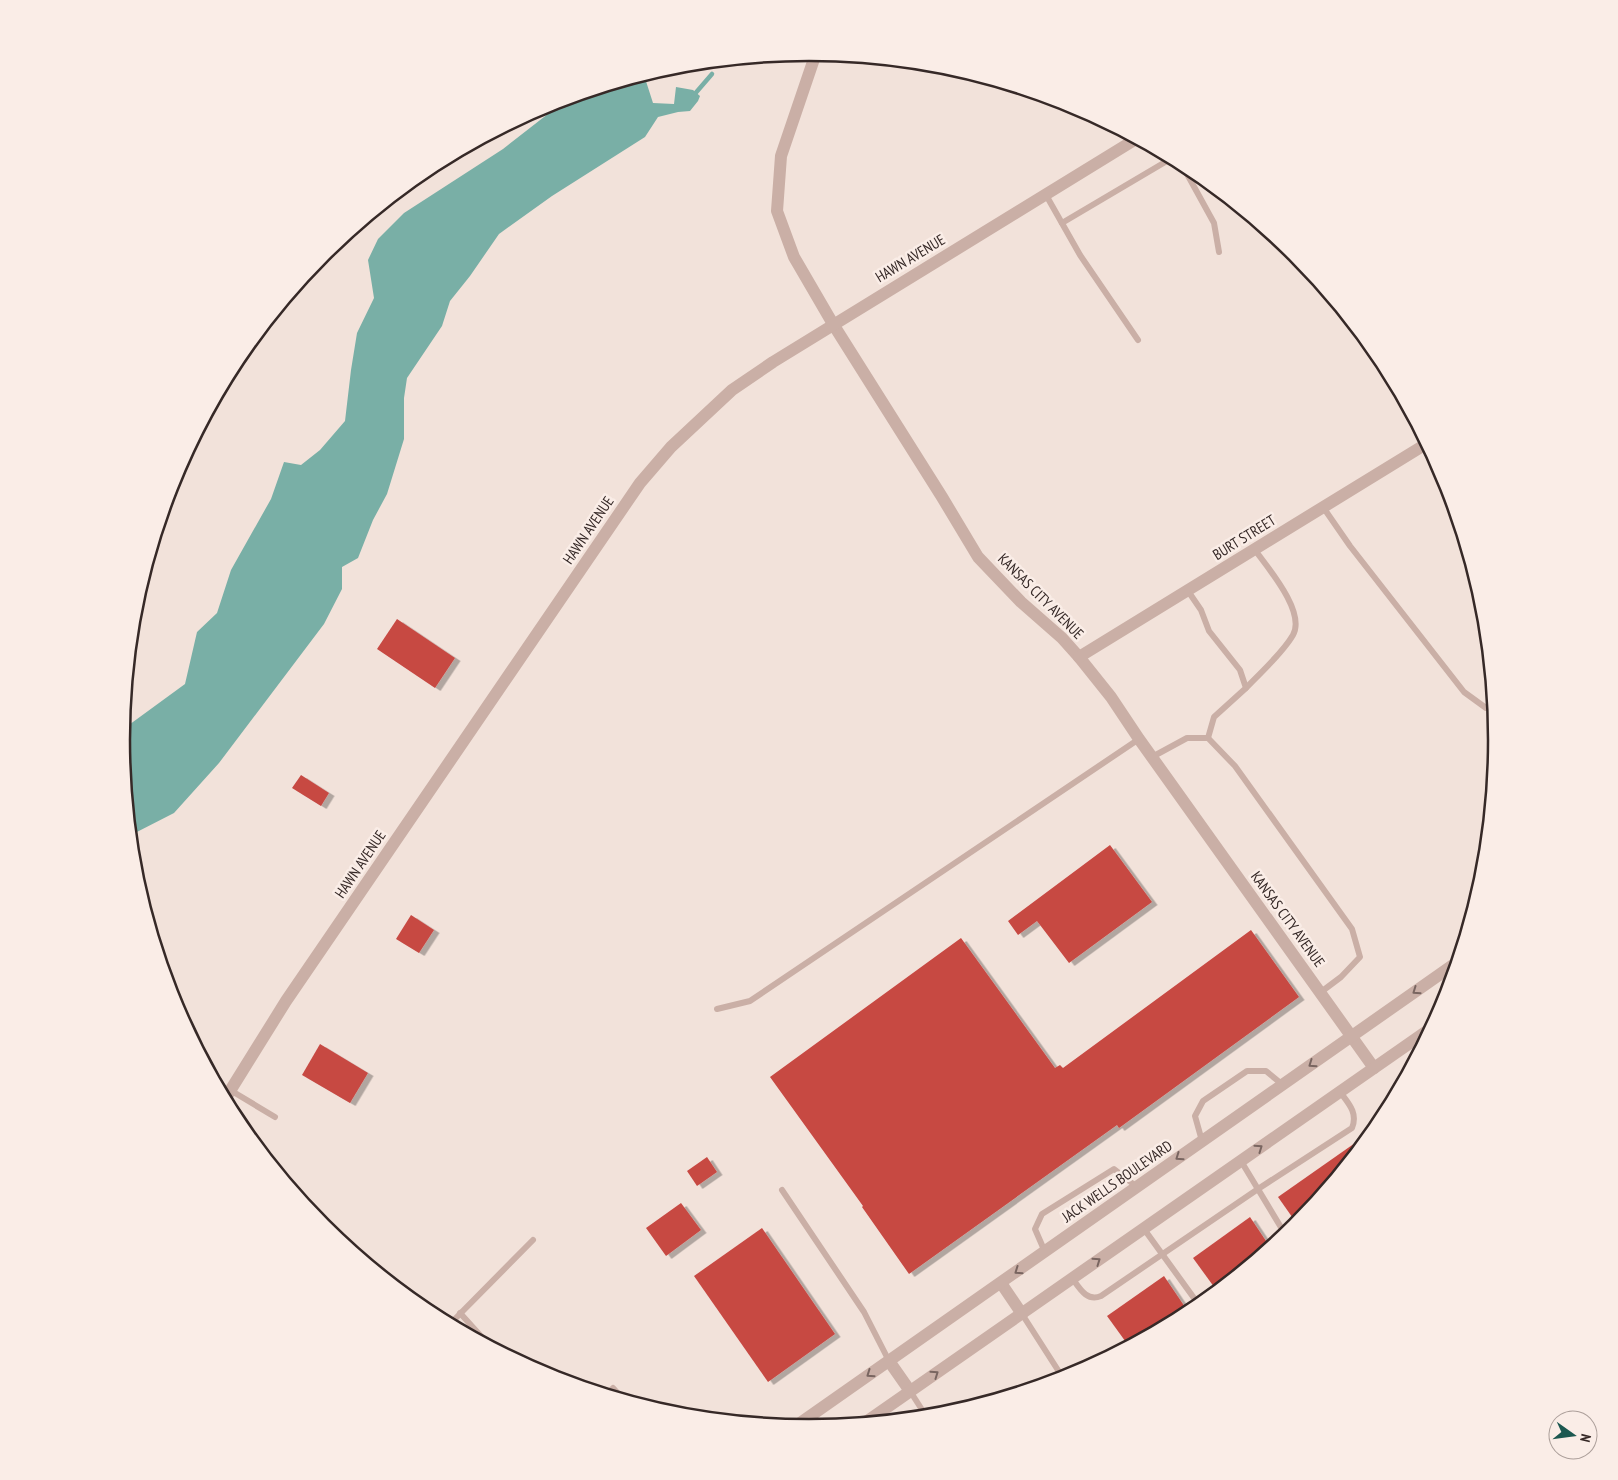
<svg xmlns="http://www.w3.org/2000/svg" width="1618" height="1480" viewBox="0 0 1618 1480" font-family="'PT Sans Narrow',sans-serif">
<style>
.water{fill:#79afa6}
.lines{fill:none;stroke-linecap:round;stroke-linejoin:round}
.stream{stroke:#79afa6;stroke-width:4.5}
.building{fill:#c74843;filter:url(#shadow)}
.service{stroke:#caafa6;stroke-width:6}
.minor{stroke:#caafa6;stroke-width:12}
.tertiary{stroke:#caafa6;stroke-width:12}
.oneway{stroke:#796560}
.labels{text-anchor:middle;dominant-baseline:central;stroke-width:5;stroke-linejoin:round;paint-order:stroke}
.street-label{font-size:15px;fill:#362927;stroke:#faede7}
.rim{fill:none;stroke:#362927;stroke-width:2.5}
</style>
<defs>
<filter id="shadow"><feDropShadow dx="5.5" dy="3" stdDeviation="0" flood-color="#0004"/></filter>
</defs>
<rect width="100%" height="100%" fill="#f2e2da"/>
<path class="water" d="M 644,75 L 653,103 L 674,104 L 676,87 L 693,90 L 700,96 L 698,101 L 690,111 L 678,112 L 658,117 L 645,137 L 552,196 L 499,234 L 470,276 L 450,301 L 442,326 L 407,378 L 404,398 L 404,439 L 387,494 L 373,520 L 358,558 L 342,567 L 342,589 L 324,624 L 219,763 L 174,813 L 131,835 L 122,740 L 122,730 L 185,684 L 197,632 L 217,613 L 231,570 L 271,499 L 284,462 L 301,465 L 320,450 L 345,421 L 351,370 L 357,333 L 374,298 L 368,260 L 378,239 L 404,213 L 503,149 L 553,110 L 582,94 Z"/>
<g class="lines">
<path class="stream" d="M 693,96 L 712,74"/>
</g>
<g class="building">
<path d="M 397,619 L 455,658 L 435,688 L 377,649 Z"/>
<path d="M 301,775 L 329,793 L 321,806 L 292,788 Z"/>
<path d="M 1110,845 L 1152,902 L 1069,963 L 1037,921 L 1018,935 L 1008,921 Z"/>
<path d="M 411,915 L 434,930 L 419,953 L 396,939 Z"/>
<path d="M 1251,930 L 1299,997 L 1119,1128 L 1117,1125 L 909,1274 L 862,1207 L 863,1206 L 770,1077 L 961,938 L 1055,1068 L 1060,1065 L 1063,1068 Z"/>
<path d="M 320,1044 L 368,1073 L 350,1103 L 302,1075 Z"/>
<path d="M 1365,1136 L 1367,1138 L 1297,1224 L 1278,1197 Z"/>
<path d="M 707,1157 L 717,1172 L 697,1186 L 687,1171 Z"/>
<path d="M 681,1203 L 701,1230 L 666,1256 L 646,1228 Z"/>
<path d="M 1250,1217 L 1270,1247 L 1217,1291 L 1193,1258 Z"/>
<path d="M 762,1228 L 835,1334 L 768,1382 L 694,1276 Z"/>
<path d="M 1164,1276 L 1189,1313 L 1128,1345 L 1107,1316 Z"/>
</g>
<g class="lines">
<g class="service">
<path d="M 1181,163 L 1214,223 L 1219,252"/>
<path d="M 1046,195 L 1080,255 L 1138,340"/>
<path d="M 1062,223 L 1172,158"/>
<path d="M 1323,507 L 1350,546 L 1464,692 L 1486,708 L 1493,704"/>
<path d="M 1188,591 L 1201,610 L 1209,631 L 1240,670 L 1246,688 L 1214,717 L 1208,738"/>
<path d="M 1246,688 C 1261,672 1282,654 1293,635 C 1306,612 1268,568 1255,550"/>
<path d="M 1152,757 L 1187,738 L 1208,738 L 1235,766 L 1352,929 L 1360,957 L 1341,977 L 1321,992"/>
<path d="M 717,1009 L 750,1001 L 1139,739"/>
<path d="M 230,1090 L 275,1117"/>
<path d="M 1202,1141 L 1195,1116 L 1203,1101 L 1247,1071 L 1266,1071 L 1283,1085"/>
<path d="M 1241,1161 L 1285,1234"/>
<path d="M 782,1190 L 864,1312 L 889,1361"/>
<path d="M 317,1219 L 327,1227 L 329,1231"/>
<path d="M 1144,1229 L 1199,1305"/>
<path d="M 1045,1252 L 1035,1229 L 1042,1214 L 1114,1169 L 1137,1187"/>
<path d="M 1072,1278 C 1080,1289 1087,1302 1101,1296 L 1258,1189 L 1352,1128 C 1358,1113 1349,1104 1340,1092"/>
<path d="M 460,1313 L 488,1344"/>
<path d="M 1022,1314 L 1063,1378"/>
<path d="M 450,1324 L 533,1240"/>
<path d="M 910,1391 L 926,1416"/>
<path d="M 607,1394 L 613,1388 L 623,1399"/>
</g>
<g class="minor">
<path d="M 816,53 L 781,156 L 777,211 L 794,257 L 833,324 L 942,497 L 978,557 L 1021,602 L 1062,638 L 1079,657 L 1111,697 L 1139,739 L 1374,1068"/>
<path d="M 1079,657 L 1426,444"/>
<path d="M 225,1099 L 286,1001 L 640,483 L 671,447 L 732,390 L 773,362 L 1136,139"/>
</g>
<g class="tertiary">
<path d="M 1001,1283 L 1022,1314"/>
<path d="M 889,1361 L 910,1391"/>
<path d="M 866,1422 L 1430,1029"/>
<path d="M 796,1426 L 1456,963"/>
</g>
</g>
<defs><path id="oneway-chevron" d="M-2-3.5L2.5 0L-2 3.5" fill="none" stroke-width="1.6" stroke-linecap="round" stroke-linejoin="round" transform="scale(1.25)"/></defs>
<g class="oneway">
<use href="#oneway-chevron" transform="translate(1416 991) rotate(145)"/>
<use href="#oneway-chevron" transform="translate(1312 1064) rotate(145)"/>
<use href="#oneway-chevron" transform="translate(1259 1148) rotate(-35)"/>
<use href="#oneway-chevron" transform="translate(1179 1157) rotate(145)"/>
<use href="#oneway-chevron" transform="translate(1097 1261) rotate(-35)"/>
<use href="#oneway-chevron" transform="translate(1018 1271) rotate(145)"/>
<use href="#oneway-chevron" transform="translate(870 1374) rotate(145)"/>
<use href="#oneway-chevron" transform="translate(935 1374) rotate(-35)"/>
</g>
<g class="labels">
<g class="street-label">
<text transform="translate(910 258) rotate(-31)">HAWN AVENUE</text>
<text transform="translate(588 530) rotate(-56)">HAWN AVENUE</text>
<text transform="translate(1244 537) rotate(-32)">BURT STREET</text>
<text transform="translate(1041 596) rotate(45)">KANSAS CITY AVENUE</text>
<text transform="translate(360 864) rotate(-56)">HAWN AVENUE</text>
<text transform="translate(1288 919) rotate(54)">KANSAS CITY AVENUE</text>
<text transform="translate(1117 1181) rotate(-35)">JACK WELLS BOULEVARD</text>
</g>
</g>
<path d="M0 0H1618V1480H0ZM130 740a679 679 0 1 1 1358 0a679 679 0 1 1-1358 0Z" fill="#faede7" fill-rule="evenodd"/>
<path class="rim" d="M130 740a679 679 0 1 1 1358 0a679 679 0 1 1-1358 0Z"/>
<g transform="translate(1573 1435) rotate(104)"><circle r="24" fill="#faede7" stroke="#ac9f9a"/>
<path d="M0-4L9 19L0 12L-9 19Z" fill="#1c5850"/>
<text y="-8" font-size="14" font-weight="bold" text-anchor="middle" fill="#362927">N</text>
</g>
</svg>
